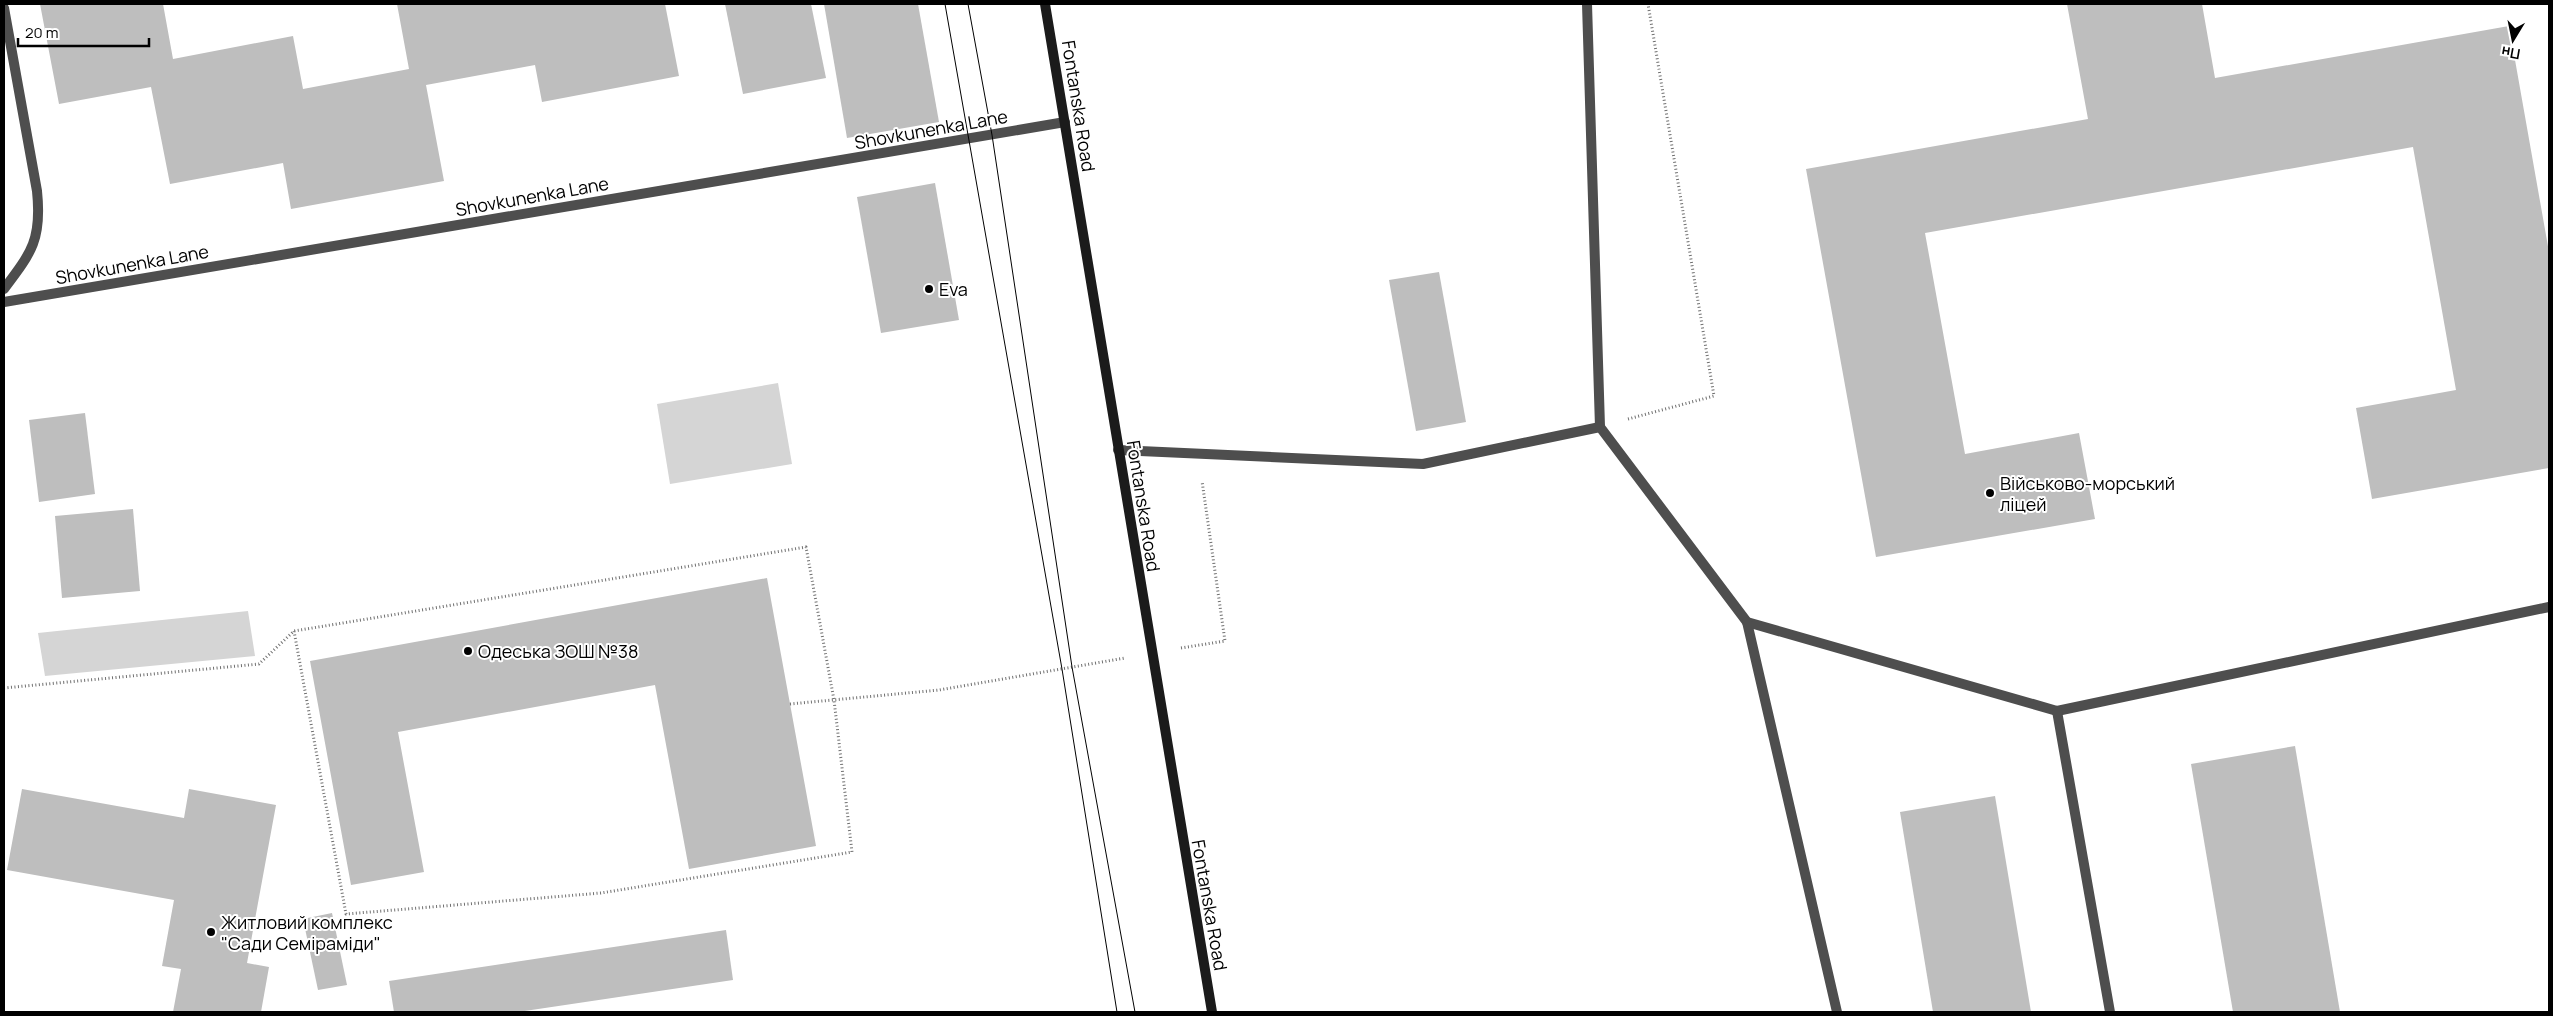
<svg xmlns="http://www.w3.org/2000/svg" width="2553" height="1016" viewBox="0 0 2553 1016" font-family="Manrope,sans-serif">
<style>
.green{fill:#d5d5d5}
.building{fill:#bebebe}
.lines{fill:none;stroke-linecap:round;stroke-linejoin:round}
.path{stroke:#707070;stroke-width:3;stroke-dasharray:1 2.5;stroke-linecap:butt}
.service{stroke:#4e4e4e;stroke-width:10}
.minor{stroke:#4e4e4e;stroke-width:10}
.secondary{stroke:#1b1b1b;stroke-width:10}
.tram{stroke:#000;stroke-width:1}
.poi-dot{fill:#000;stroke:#fff;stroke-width:2}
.labels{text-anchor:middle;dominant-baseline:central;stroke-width:4;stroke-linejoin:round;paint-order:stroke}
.street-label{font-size:18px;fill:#000;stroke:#fff}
.poi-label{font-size:18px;fill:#000;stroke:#fff;text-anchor:start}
</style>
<rect width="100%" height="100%" fill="#fff"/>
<g class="green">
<path d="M 778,383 L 792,464 L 670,484 L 657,404 Z"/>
<path d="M 248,611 L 255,656 L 45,676 L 38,633 Z"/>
</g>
<g class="building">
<path d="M 40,4 L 163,4 L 173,59 L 293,36 L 303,89 L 409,69 L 397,4 L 665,4 L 679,76 L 542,102 L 535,65 L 426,85 L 444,181 L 291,209 L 283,163 L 170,184 L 151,87 L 59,104 Z"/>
<path d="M 725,4 L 811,4 L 826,78 L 743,94 Z"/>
<path d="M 824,4 L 918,4 L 939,122 L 847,138 Z"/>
<path d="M 2067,4 L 2202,4 L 2215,78 L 2509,26 L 2549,252 L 2549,468 L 2372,499 L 2356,408 L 2456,390 L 2413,147 L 1925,233 L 1965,454 L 2079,433 L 2095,519 L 1876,557 L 1806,169 L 2088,119 Z"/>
<path d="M 935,183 L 959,320 L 881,333 L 857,197 Z"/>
<path d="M 1439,272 L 1466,422 L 1416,431 L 1389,280 Z"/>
<path d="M 85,413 L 95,494 L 39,502 L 29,420 Z"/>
<path d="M 133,509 L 140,591 L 62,598 L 55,516 Z"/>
<path d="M 767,578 L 816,846 L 689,869 L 655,685 L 398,732 L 424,872 L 351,885 L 310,661 Z"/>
<path d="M 2295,746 L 2340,1012 L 2233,1012 L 2191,764 Z"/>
<path d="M 22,789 L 184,818 L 189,789 L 276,805 L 247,963 L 269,967 L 261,1012 L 173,1012 L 181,969 L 162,966 L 174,900 L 7,870 Z"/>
<path d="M 1995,796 L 2031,1012 L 1933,1012 L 1900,812 Z"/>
<path d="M 332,913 L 347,985 L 318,990 L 303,919 Z"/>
<path d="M 726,930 L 733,980 L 518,1012 L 394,1012 L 389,981 Z"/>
</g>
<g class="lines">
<g class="path">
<path d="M 1628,419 L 1714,396 L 1648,4"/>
<path d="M 1181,648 L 1225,641 L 1202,481"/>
<path d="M 4,688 L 259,664 L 294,631 L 806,547 L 834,700 L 852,852 L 601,893 L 346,914 L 294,631"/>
<path d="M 790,704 L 939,690 L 1125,658"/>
</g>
<g class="service">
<path d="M 1587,4 L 1600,427"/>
<path d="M 4,8 L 37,191 C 42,239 32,252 4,289"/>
<path d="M 1118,450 L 1423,464 L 1600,427 L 1747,622 L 2057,711 L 2549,607"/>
<path d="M 1747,622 L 1837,1012"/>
<path d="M 2057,711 L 2110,1012"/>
</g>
<path class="minor" d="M 4,302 L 1065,122"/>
<path class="secondary" d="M 1045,4 L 1212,1012"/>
<g class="tram">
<path d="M 945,4 L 1062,669 L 1117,1012"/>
<path d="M 968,4 L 992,135 L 1072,667 L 1135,1012"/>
</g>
</g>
<g class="poi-dot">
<circle cx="929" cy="289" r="5"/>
<circle cx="1990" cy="493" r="5"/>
<circle cx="468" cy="651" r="5"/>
<circle cx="211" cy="932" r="5"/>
</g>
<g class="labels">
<g class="street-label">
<text transform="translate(1079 106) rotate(81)">Fontanska Road</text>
<text transform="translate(931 129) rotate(-10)">Shovkunenka Lane</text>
<text transform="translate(532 196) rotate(-10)">Shovkunenka Lane</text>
<text transform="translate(132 264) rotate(-10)">Shovkunenka Lane</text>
<text transform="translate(1144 506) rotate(81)">Fontanska Road</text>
<text transform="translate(1210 905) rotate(80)">Fontanska Road</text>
</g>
<g class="poi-label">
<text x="939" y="289">Eva</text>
<text x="2000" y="483">Військово-морський<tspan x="2000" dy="21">ліцей</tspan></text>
<text x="478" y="651">Одеська ЗОШ №38</text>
<text x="221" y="922">Житловий комплекс<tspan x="221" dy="21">"Сади Семіраміди"</tspan></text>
</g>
</g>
<rect width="2553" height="1016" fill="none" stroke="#000000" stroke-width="10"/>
<g transform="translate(2513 40) rotate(190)" stroke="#ffffff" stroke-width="4" paint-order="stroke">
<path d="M0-4L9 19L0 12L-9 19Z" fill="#000000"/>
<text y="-8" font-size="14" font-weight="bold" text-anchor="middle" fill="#000000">Пн</text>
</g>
<path d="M18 38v8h131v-8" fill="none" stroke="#000000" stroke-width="2.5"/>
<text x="25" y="38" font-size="15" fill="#000000" stroke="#ffffff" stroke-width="4" paint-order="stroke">20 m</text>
</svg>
